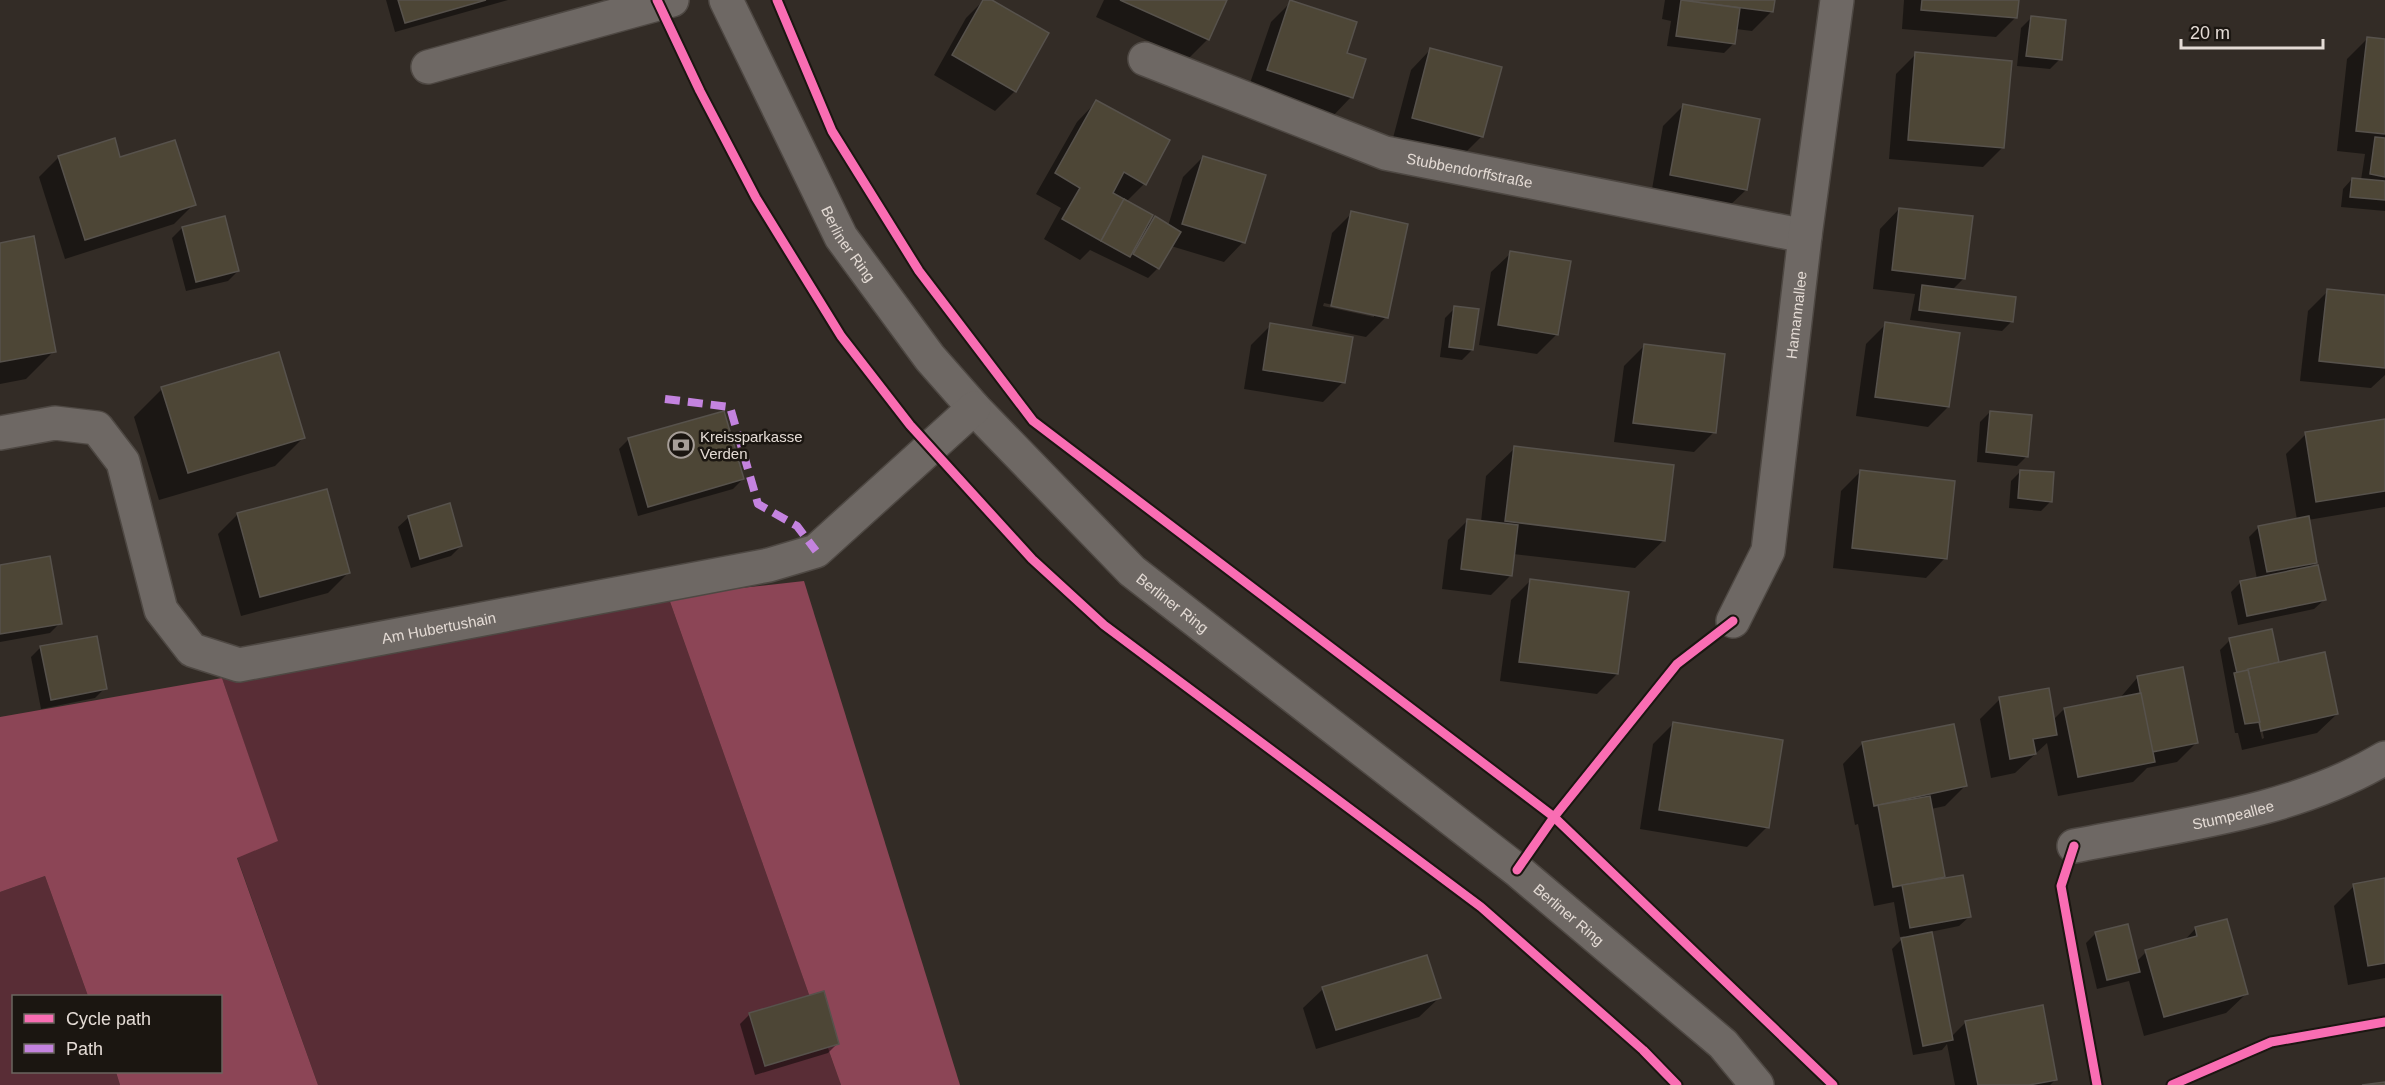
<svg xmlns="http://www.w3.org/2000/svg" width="2385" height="1085" viewBox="0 0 2385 1085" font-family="Arial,sans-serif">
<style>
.green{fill:#592d36}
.forest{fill:#8c4556}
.shadow{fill:#0007;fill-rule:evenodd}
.building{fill:#4d4636;stroke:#57524c;stroke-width:1.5}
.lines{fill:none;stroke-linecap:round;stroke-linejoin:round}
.minor-casing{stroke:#4e4843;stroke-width:36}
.minor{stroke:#6e6864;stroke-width:33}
.quiet{stroke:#c483df;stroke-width:8;stroke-dasharray:15 8;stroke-linecap:butt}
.cycleway-casing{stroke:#1b1611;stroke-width:13}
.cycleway{stroke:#f96db3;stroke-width:9}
.labels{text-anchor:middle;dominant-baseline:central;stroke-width:5;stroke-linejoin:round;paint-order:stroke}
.street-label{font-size:15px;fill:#e4dbd5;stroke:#1b1611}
.poi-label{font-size:15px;fill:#e4dbd5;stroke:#1b1611;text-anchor:start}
</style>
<rect width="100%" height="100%" fill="#332c26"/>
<g class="green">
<path d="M 668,596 L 841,1085 L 318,1085 L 237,857 L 277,841 L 222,678 Z"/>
<path d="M 45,876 L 88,996 L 14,996 L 14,1072 L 116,1072 L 120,1085 L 0,1085 L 0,892 Z"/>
</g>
<g class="forest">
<path d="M 804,581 L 960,1085 L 841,1085 L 668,596 Z"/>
<path d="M 222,678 L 278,841 L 237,858 L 318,1085 L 120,1085 L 116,1072 L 220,1072 L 220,996 L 88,996 L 45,876 L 0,892 L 0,717 Z"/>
</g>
<g class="shadow">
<path d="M 386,0 L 508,0 L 395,32 Z"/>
<path d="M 984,0 L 989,0 L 1015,91 L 995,111 L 934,75 L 966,18 Z"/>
<path d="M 1104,0 L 1226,0 L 1208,39 L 1188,59 L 1096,17 Z"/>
<path d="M 1665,0 L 1773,0 L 1772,11 L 1752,31 L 1736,29 L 1734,43 L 1724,53 L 1667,46 L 1671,21 L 1662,19 Z"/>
<path d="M 1904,0 L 2017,0 L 2016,17 L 1996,37 L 1902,29 Z"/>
<path d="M 1291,2 L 1351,97 L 1332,117 L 1248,89 L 1271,22 Z"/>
<path d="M 2031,18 L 2060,59 L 2050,69 L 2017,66 L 2021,28 Z"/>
<path d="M 2367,39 L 2385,41 L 2385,211 L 2341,207 L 2343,189 L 2352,179 L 2361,180 L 2365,154 L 2337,151 L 2347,59 Z"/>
<path d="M 1430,50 L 1482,136 L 1462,156 L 1393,138 L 1411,70 Z"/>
<path d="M 1916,54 L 2003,147 L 1983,167 L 1889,159 L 1896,74 Z"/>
<path d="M 1096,102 L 1144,184 L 1126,202 L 1146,227 L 1155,218 L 1168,226 L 1183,177 L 1203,157 L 1243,242 L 1224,262 L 1171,246 L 1158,268 L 1148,278 L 1090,250 L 1080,260 L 1044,239 L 1061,208 L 1036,194 L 1077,122 ZM 1147,228 L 1150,228 L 1135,254 L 1132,253 Z"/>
<path d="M 1683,106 L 1746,190 L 1726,209 L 1651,195 L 1663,126 Z"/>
<path d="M 59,157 L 119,159 L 194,204 L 174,224 L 65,259 L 39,177 Z"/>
<path d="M 1899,209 L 1964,278 L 1952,290 L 2012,321 L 2002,331 L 1910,320 L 1915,294 L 1873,289 L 1880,229 Z"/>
<path d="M 1352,213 L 1386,317 L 1366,337 L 1312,326 L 1332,233 ZM 1324,303 L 1374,314 L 1374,317 L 1323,306 Z"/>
<path d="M 182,228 L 238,271 L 228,281 L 186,291 L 172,238 Z"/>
<path d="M 0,244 L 54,351 L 26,379 L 0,384 Z"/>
<path d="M 1511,253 L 1557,334 L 1537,354 L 1479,345 L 1491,272 Z"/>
<path d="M 2328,291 L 2385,296 L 2385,375 L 2371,388 L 2300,381 L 2308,311 Z"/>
<path d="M 1455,308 L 1472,350 L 1462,360 L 1440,357 L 1445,318 Z"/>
<path d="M 1886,324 L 1948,407 L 1928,427 L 1856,416 L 1866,344 Z"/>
<path d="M 1271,325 L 1343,382 L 1323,402 L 1244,389 L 1251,345 Z"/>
<path d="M 1644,346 L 1714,432 L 1694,452 L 1614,442 L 1624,366 Z"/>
<path d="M 162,389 L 303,438 L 275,466 L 159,500 L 134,417 Z"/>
<path d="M 1990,412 L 2027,456 L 2017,466 L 1977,462 L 1980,422 Z"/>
<path d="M 2385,420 L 2385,507 L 2308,520 L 2315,563 L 2310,568 L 2324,600 L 2314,609 L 2238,625 L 2231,592 L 2241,582 L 2257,579 L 2249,537 L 2259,527 L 2297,520 L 2286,454 L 2306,434 Z"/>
<path d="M 629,439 L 743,479 L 733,489 L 638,516 L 619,449 Z"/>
<path d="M 1515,448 L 1664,540 L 1635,568 L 1513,554 L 1511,575 L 1491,595 L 1442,589 L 1448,540 L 1468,520 L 1481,522 L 1486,476 Z"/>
<path d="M 1861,471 L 1945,558 L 1926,578 L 1833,568 L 1841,491 Z"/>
<path d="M 2021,471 L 2051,501 L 2041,511 L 2009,508 L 2011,481 Z"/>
<path d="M 449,505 L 461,546 L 451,556 L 411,568 L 398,527 L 408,518 Z"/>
<path d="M 238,514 L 348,573 L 328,593 L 241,616 L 218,534 Z"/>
<path d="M 0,566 L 60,623 L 50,633 L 0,642 Z"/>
<path d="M 1530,581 L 1617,674 L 1597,694 L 1500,681 L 1511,600 Z"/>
<path d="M 2271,631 L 2278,664 L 2337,714 L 2317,733 L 2242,750 L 2238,733 L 2235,733 L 2220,650 L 2230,640 ZM 2260,719 L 2264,738 L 2262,739 L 2258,722 Z"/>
<path d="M 41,647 L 105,688 L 95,698 L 41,709 L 31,657 Z"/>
<path d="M 2138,677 L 2197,742 L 2177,762 L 2147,768 L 2133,782 L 2058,796 L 2047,743 L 2015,773 L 1991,778 L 1980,719 L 2000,699 L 2053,720 L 2064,709 L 2119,699 Z"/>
<path d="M 1673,724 L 1767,827 L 1747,847 L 1640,829 L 1653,744 Z"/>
<path d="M 1862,744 L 1965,786 L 1945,806 L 1931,809 L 1944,877 L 1940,880 L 1969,917 L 1959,926 L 1930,932 L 1951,1037 L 1966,1022 L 2056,1079 L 2050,1085 L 1955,1085 L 1947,1044 L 1942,1050 L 1913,1055 L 1892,949 L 1905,936 L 1900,937 L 1894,902 L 1874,906 L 1858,824 L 1855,825 L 1843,764 Z"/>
<path d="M 2385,880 L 2385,978 L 2348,985 L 2334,906 L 2354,886 Z"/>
<path d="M 2226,921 L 2246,994 L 2226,1013 L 2144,1036 L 2129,981 L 2097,989 L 2086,943 L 2096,933 L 2136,962 L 2146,952 L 2183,942 L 2195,929 Z"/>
<path d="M 1323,989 L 1439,998 L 1419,1017 L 1316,1049 L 1303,1008 Z"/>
<path d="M 750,1014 L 838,1043 L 828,1053 L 755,1075 L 740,1024 Z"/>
</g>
<g class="building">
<path d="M 398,0 L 486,0 L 405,23 Z"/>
<path d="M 983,0 L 992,0 L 1049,33 L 1016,92 L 952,55 Z"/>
<path d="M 1120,0 L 1227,0 L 1209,40 Z"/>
<path d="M 1290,0 L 1357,22 L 1347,53 L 1366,59 L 1353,98 L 1267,70 Z"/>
<path d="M 1681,0 L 1775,0 L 1773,12 Z"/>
<path d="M 1681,0 L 1740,8 L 1735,44 L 1676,36 Z"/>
<path d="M 1922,0 L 2019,0 L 2017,18 L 1921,10 Z"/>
<path d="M 2031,16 L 2066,20 L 2062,60 L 2026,56 Z"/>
<path d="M 2367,37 L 2385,39 L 2385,134 L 2356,131 Z"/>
<path d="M 1430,48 L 1502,67 L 1483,137 L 1412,118 Z"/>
<path d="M 1915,52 L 2012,61 L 2004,148 L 1908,140 Z"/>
<path d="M 1096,100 L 1170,140 L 1146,185 L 1124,172 L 1113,193 L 1124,199 L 1101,241 L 1062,219 L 1080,188 L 1055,173 Z"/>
<path d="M 1683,104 L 1760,119 L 1747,190 L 1670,175 Z"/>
<path d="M 2375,137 L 2385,138 L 2385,177 L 2370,174 Z"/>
<path d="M 115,138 L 120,157 L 175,140 L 196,205 L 85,240 L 58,156 Z"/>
<path d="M 1203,156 L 1266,175 L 1245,243 L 1182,224 Z"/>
<path d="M 2352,178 L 2385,181 L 2385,200 L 2350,197 Z"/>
<path d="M 1124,199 L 1153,215 L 1130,257 L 1101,241 Z"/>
<path d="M 1899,208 L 1973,216 L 1965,279 L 1892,270 Z"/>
<path d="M 1351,211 L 1408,224 L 1388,318 L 1331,306 Z"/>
<path d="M 225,216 L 239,271 L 196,282 L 182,227 Z"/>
<path d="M 1155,216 L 1181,232 L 1159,269 L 1133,254 Z"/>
<path d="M 34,236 L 56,352 L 0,362 L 0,243 Z"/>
<path d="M 1510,251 L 1571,261 L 1558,335 L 1498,325 Z"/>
<path d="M 1922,285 L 2016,297 L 2013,322 L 1919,310 Z"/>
<path d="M 2327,289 L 2385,295 L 2385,368 L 2319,361 Z"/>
<path d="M 1454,306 L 1479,309 L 1473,350 L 1449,347 Z"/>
<path d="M 1885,322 L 1960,333 L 1949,407 L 1875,397 Z"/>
<path d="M 1270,323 L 1353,337 L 1345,383 L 1263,370 Z"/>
<path d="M 1644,344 L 1725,354 L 1716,433 L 1633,423 Z"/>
<path d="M 279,352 L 305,438 L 188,473 L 161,387 Z"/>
<path d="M 724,411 L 744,479 L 648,507 L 628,438 Z"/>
<path d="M 1990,411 L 2032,415 L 2028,457 L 1986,452 Z"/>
<path d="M 2385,419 L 2385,491 L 2316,502 L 2305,432 Z"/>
<path d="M 1514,446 L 1674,465 L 1665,541 L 1505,521 Z"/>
<path d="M 1860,470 L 1955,481 L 1947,559 L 1852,548 Z"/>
<path d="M 2020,470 L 2054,472 L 2052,502 L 2018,498 Z"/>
<path d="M 327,489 L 350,573 L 260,597 L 237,513 Z"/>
<path d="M 450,503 L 462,546 L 420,559 L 408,516 Z"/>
<path d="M 2309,516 L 2317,563 L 2267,572 L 2258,526 Z"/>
<path d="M 1467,519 L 1518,525 L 1512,576 L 1461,569 Z"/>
<path d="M 50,556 L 62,624 L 0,634 L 0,565 Z"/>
<path d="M 2318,565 L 2326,600 L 2247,616 L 2240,581 Z"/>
<path d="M 1530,579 L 1629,592 L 1618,674 L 1519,662 Z"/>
<path d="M 2272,629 L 2279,662 L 2237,673 L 2229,638 Z"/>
<path d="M 97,636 L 107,689 L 51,700 L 40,646 Z"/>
<path d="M 2325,652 L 2338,714 L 2261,731 L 2248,669 Z"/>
<path d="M 2183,667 L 2198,743 L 2152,752 L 2137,676 Z"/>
<path d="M 2248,670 L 2260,722 L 2245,724 L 2234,673 Z"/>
<path d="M 2049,688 L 2057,735 L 2033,739 L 2036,754 L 2010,759 L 1999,697 Z"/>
<path d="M 2141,693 L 2155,762 L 2078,777 L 2064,708 Z"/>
<path d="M 1673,722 L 1783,740 L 1769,828 L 1659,810 Z"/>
<path d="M 1954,724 L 1967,786 L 1874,806 L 1862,742 Z"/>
<path d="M 1930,796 L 1945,877 L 1893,887 L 1878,805 Z"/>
<path d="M 1963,875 L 1971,917 L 1910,928 L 1902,885 Z"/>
<path d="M 2385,878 L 2385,963 L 2368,966 L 2353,884 Z"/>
<path d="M 2227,919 L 2248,994 L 2164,1017 L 2145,950 L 2197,936 L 2195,927 Z"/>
<path d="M 2128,924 L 2140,972 L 2107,980 L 2095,932 Z"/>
<path d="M 1932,932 L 1953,1040 L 1923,1046 L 1901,938 Z"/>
<path d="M 1427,955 L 1441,998 L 1336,1030 L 1322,987 Z"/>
<path d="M 824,991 L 839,1044 L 765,1066 L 749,1013 Z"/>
<path d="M 2043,1005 L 2057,1080 L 2029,1085 L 1978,1085 L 1965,1021 Z"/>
<path d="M 2385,1082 L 2385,1085 L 2362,1085 Z"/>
</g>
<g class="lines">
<g class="minor-casing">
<g id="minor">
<path id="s1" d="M 726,0 L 841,237 L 930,358 L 974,408 L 1132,571 L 1517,870 L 1723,1044 L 1757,1085"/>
<path id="s2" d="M 1145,59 L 1385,153 L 1805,236"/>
<path d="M 428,67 L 672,0"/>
<path id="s3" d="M 0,433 L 55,423 L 97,428 L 123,462 L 161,610 L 192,650 L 239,665 L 769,565 L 816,551 L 974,408"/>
<path id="s4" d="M 1733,621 L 1768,551 L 1805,236 L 1837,0"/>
<path id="s5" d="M 2074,846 C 2178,825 2293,813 2385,758"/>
</g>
</g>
<use href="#minor" class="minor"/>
<path class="quiet" d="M 665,399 L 730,407 L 758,504 L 797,526 L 816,551"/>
<g class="cycleway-casing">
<g id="cycleway">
<path d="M 657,0 L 700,91 L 756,198 L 841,336 L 910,425 L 1032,559 L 1104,625 L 1481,907 L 1643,1050 L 1677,1085"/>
<path d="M 777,0 L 832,131 L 919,271 L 1033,421 L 1554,817 L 1833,1085"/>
<path d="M 2074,846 L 2061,886 L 2097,1085"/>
<path d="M 1517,870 L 1554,817 L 1677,664 L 1733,621"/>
<path d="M 2172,1085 L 2271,1042 L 2385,1022"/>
</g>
</g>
<use href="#cycleway" class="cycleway"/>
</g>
<defs>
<g id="bank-ring" transform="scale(1.35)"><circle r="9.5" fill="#1b1611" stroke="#a69e98" stroke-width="1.5"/><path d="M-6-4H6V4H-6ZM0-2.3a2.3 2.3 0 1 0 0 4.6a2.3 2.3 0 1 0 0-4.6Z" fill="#a69e98"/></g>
</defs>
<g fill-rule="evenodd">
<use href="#bank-ring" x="681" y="445"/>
</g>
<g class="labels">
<g class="street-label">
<text stroke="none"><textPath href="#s2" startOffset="344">Stubbendorffstraße</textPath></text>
<text stroke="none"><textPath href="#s1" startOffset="273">Berliner Ring</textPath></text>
<text stroke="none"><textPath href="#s4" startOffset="316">Hamannallee</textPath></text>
<text stroke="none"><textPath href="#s1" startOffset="759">Berliner Ring</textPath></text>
<text stroke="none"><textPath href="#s3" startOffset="597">Am Hubertushain</textPath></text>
<text stroke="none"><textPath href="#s5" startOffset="162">Stumpeallee</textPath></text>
<text stroke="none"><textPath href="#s1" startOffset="1263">Berliner Ring</textPath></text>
</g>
<g class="poi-label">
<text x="700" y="436">Kreissparkasse<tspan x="700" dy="17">Verden</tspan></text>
</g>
</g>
<rect x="12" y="995" width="210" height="78" fill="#1b1611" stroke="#6b655f" stroke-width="1.5"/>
<rect x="24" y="1014" width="30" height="9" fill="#f96db3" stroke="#6b655f" stroke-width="1.5"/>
<text x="66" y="1025" font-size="18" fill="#e4dbd5">Cycle path</text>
<rect x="24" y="1044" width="30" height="9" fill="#c483df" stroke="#6b655f" stroke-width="1.5"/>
<text x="66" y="1055" font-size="18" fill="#e4dbd5">Path</text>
<path d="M2181 39v9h142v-9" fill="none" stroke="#e4dbd5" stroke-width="3"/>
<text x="2190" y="39" font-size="18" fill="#e4dbd5" stroke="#1b1611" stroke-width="4.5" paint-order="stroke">20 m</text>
</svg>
